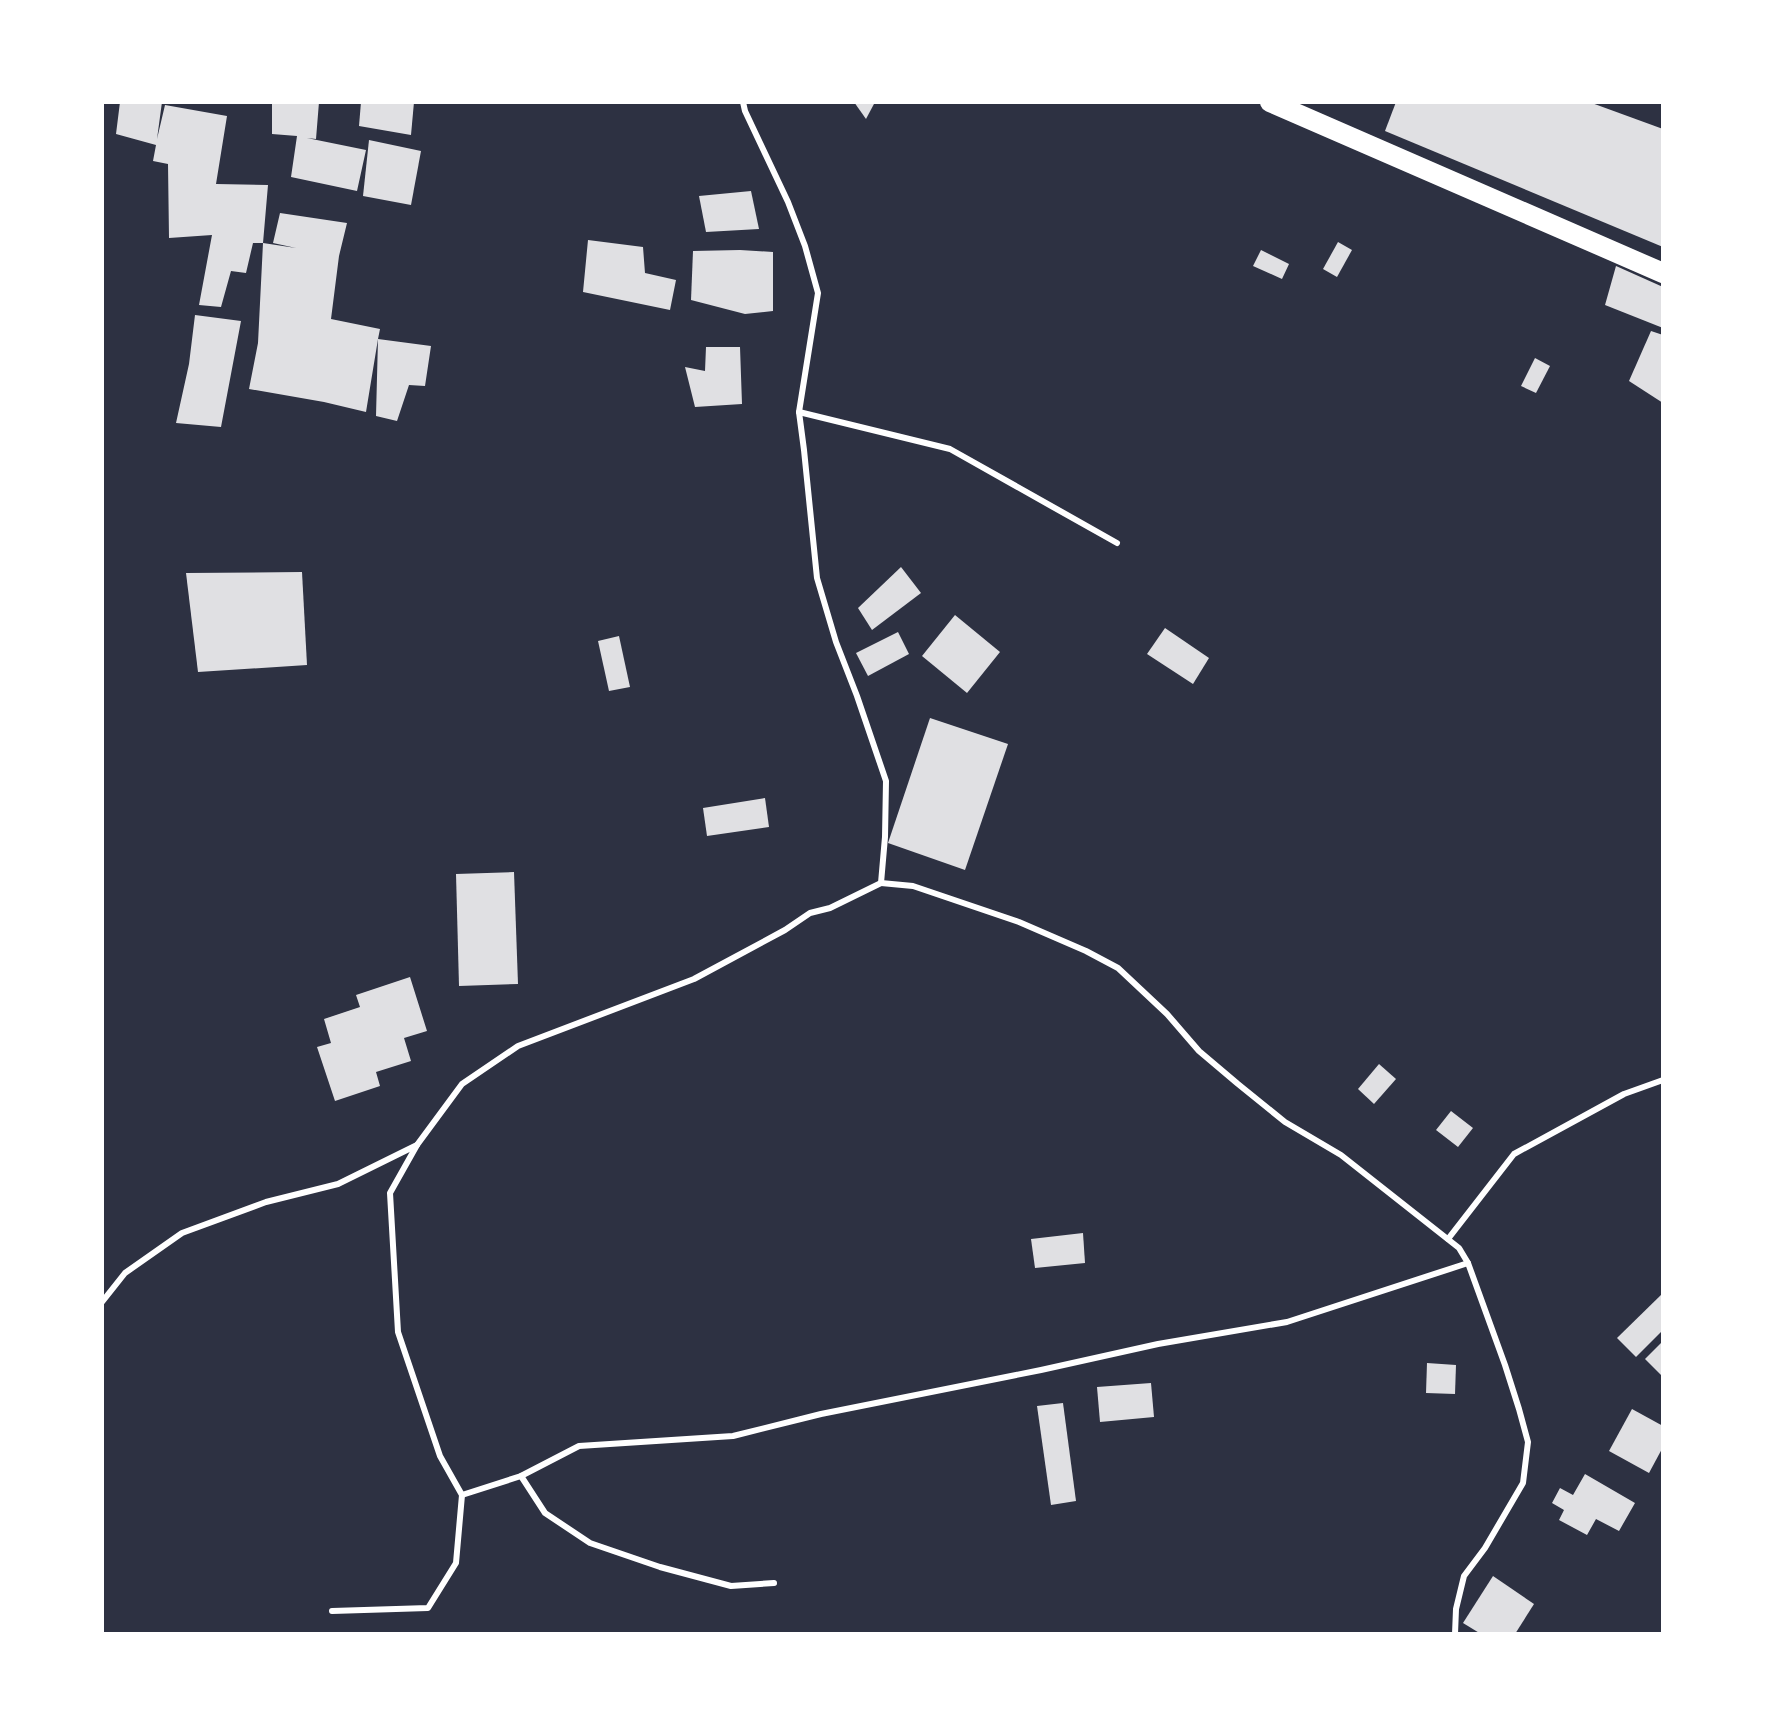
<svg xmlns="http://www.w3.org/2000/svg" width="1765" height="1736" viewBox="0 0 1765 1736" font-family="Rubik,sans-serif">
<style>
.building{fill:#e0e0e3}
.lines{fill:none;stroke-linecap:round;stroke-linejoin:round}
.service{stroke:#fff;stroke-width:6}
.primary{stroke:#fff;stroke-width:20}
</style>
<rect width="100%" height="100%" fill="#2d3142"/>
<g class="building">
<path d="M 120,102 L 162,102 L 157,139 L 165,105 L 227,116 L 216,184 L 268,185 L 263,243 L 253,243 L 246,273 L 231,271 L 221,307 L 199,305 L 212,235 L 169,238 L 168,164 L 153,161 L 156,145 L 116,134 Z"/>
<path d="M 272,102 L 319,102 L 316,139 L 307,138 L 366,150 L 357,191 L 291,177 L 297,136 L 272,134 Z"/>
<path d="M 361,102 L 414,102 L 411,135 L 359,126 Z"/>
<path d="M 854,102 L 875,102 L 866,119 Z"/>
<path d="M 1396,102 L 1589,102 L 1663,129 L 1663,247 L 1385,131 Z"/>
<path d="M 369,140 L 421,151 L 411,205 L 363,196 Z"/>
<path d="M 751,191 L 759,229 L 706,232 L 699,196 Z"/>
<path d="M 280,213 L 347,223 L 339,256 L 331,319 L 380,329 L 378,339 L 431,346 L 425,386 L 409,385 L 397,421 L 376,416 L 378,339 L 366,412 L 324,402 L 249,389 L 258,343 L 263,243 L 296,248 L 273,243 Z"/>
<path d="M 588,240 L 643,247 L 645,273 L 676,280 L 670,310 L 583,292 Z"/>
<path d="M 1338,242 L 1352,250 L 1337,277 L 1323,269 Z"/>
<path d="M 740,250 L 773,252 L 773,311 L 745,314 L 691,300 L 693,251 Z"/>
<path d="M 1261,250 L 1289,264 L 1282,279 L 1253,266 Z"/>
<path d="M 1616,266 L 1663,287 L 1663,328 L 1605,305 Z"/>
<path d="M 195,315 L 241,321 L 221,427 L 176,423 L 189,364 Z"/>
<path d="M 1651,331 L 1663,335 L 1663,403 L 1629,381 Z"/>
<path d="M 706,347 L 740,347 L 742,404 L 695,407 L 685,367 L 705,371 Z"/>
<path d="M 1535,358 L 1550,366 L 1536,393 L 1521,386 Z"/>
<path d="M 901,567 L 921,593 L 872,630 L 858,608 Z"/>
<path d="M 302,572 L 307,665 L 198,672 L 186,573 Z"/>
<path d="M 955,615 L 1000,652 L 967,693 L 922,656 Z"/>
<path d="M 1165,628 L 1209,658 L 1193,684 L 1147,654 Z"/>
<path d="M 898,632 L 909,654 L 868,676 L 856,653 Z"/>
<path d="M 619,636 L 630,687 L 609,691 L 598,641 Z"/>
<path d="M 930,718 L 1008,744 L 965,870 L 888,843 Z"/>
<path d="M 765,798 L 769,827 L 707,836 L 703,808 Z"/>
<path d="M 514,872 L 518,984 L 459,986 L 456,874 Z"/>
<path d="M 410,977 L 427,1031 L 404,1038 L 411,1061 L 376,1072 L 380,1086 L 335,1101 L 317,1047 L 331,1043 L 324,1019 L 360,1007 L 356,995 Z"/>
<path d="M 1379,1064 L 1396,1079 L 1374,1104 L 1358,1089 Z"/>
<path d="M 1451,1111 L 1473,1128 L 1458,1147 L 1436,1130 Z"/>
<path d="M 1083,1233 L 1085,1263 L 1035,1268 L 1031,1239 Z"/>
<path d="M 1663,1293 L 1663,1330 L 1636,1357 L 1617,1338 Z"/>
<path d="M 1663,1341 L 1663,1373 L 1661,1375 L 1645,1359 Z"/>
<path d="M 1427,1363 L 1456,1365 L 1455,1394 L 1426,1393 Z"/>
<path d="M 1151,1383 L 1154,1417 L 1100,1422 L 1097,1387 Z"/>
<path d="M 1063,1403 L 1076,1501 L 1051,1505 L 1037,1406 Z"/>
<path d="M 1632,1409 L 1663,1426 L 1663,1447 L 1649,1473 L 1609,1451 Z"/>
<path d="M 1585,1474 L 1635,1503 L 1619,1531 L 1596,1519 L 1587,1535 L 1559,1520 L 1564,1510 L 1552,1503 L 1560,1488 L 1573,1495 Z"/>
<path d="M 1493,1576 L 1534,1604 L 1515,1634 L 1481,1634 L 1463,1623 Z"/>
</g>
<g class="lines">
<g class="service">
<path d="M 799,412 L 950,449 L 1117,543"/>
<path d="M 881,883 L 913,886 L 1019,922 L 1086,951 L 1118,968 L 1167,1014 L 1199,1051 L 1238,1084 L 1285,1122 L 1341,1155 L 1459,1248 L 1468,1263 L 1505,1365 L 1519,1409 L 1528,1442 L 1523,1483 L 1485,1548 L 1464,1576 L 1456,1609 L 1455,1634"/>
<path d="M 1448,1239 L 1514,1154 L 1624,1094 L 1663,1080"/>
<path d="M 102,1302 L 125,1273 L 182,1233 L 266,1202 L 338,1184 L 417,1145 L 462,1084 L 518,1046 L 694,979 L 785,930 L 810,913 L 830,908 L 881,883 L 885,837 L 886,781 L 857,696 L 836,642 L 817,578 L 804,450 L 799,412 L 818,293 L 805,246 L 788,202 L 745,111 L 743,102"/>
<path d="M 521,1476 L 545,1513 L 590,1543 L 660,1567 L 731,1586 L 774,1583"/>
<path d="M 462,1495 L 521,1476 L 579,1446 L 733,1436 L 821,1414 L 1041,1370 L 1158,1344 L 1287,1322 L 1468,1263"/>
<path d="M 332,1611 L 428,1608 L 456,1563 L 462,1495 L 440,1456 L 398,1332 L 390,1193 L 417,1145"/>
</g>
<path class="primary" d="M 1270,102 L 1663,273"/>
</g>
<rect width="1765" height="1736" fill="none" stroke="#ffffff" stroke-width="208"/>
</svg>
